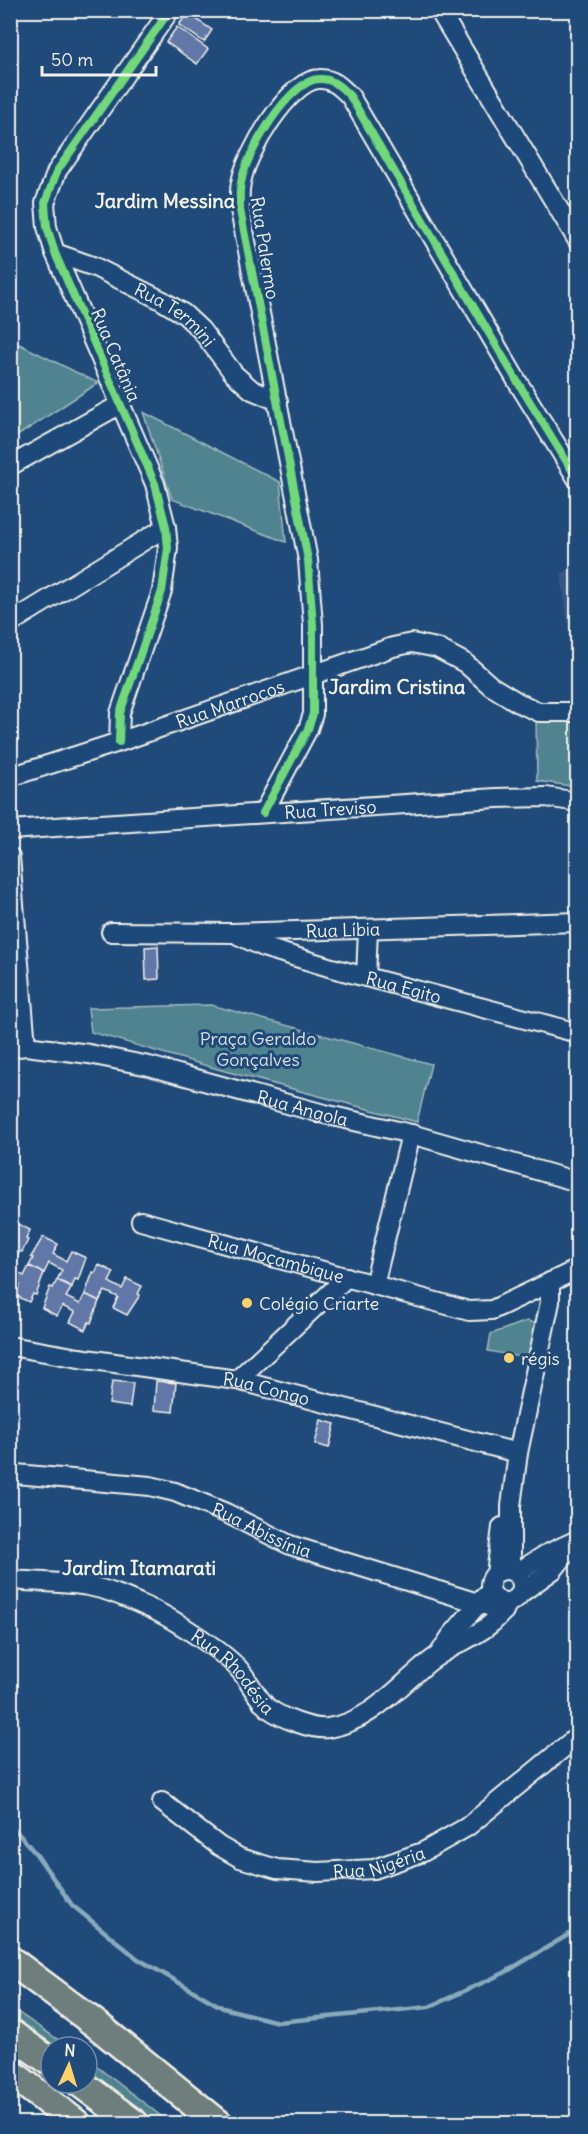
<svg xmlns="http://www.w3.org/2000/svg" width="588" height="2134" viewBox="0 0 588 2134" font-family="Delius,sans-serif">
<style>
.built{fill:#335888}
.green{fill:#50838f;stroke:#a2babc;stroke-width:1.5}
.lines{fill:none;stroke-linecap:round;stroke-linejoin:round}
.stream{stroke:#8aaaba;stroke-width:4.5}
.building{fill:#6177a8;stroke:#f4f1e8;stroke-width:1.5}
.minor-casing{stroke:#f4f1e8;stroke-width:22}
.highway-casing{stroke:#f4f1e8;stroke-width:32}
.minor{stroke:#1f4a7a;stroke-width:18}
.highway{stroke:#6d7e7c;stroke-width:27}
.cycleway-casing{stroke:#1f4a7a;stroke-width:11}
.cycleway{stroke:#71d979;stroke-width:8}
.poi-dot{fill:#ffd166;stroke:#1f4a7a;stroke-width:2}
.labels{text-anchor:middle;dominant-baseline:central;stroke-width:6;stroke-linejoin:round;paint-order:stroke}
.street-label{font-size:18px;fill:#f4f1e8;stroke:#1f4a7a}
.park-label{font-size:18px;fill:#dbe0db;stroke:#1f4a7a}
.poi-label{font-size:18px;fill:#f4f1e8;stroke:#1f4a7a;text-anchor:start}
.neighbourhood-label{font-size:20px;font-weight:bold;fill:#f4f1e8;stroke:#1f4a7a}
</style>
<rect width="100%" height="100%" fill="#1f4a7a"/>
<filter id="ink" filterUnits="userSpaceOnUse"><feTurbulence type="fractalNoise" baseFrequency=".0167" numOctaves="2"/><feDisplacementMap in="SourceGraphic" scale="12" xChannelSelector="R" yChannelSelector="G"/><feConvolveMatrix kernelMatrix="1 2 1 2 8 2 1 2 1" color-interpolation-filters="sRGB"/></filter>
<g filter="url(#ink)">
<path class="built" d="M 577,565 L 578,684 L 576,685 L 561,574 Z"/>
<g class="green">
<path d="M 17,343 L 98,383 L 11,440 L 11,363 Z"/>
<path d="M 143,412 L 280,482 L 286,542 L 172,499 Z"/>
<path d="M 536,718 L 577,718 L 577,787 L 537,781 Z"/>
<path d="M 211,1005 L 431,1064 L 417,1122 L 221,1070 L 91,1032 L 88,1008 Z"/>
<path d="M 527,1321 L 539,1324 L 537,1360 L 488,1351 L 491,1334 Z"/>
<path d="M 10,2007 L 69,2047 L 51,2048 L 11,2019 Z"/>
<path d="M 87,2059 L 170,2123 L 148,2123 L 87,2075 Z"/>
</g>
<g class="lines">
<path class="stream" d="M 10,1824 L 36,1854 L 72,1905 L 138,1959 L 223,2008 L 278,2022 L 429,2007 L 504,1973 L 578,1929"/>
</g>
<g class="building">
<path d="M 187,13 L 212,30 L 204,42 L 179,25 Z"/>
<path d="M 177,27 L 208,49 L 197,64 L 166,42 Z"/>
<path d="M 158,946 L 159,979 L 146,980 L 145,947 Z"/>
<path d="M 16,1223 L 30,1230 L 26,1239 L 28,1240 L 22,1252 L 20,1251 L 16,1259 L 10,1257 L 10,1233 Z"/>
<path d="M 43,1237 L 58,1244 L 53,1254 L 66,1261 L 71,1251 L 86,1258 L 78,1280 L 75,1279 L 72,1287 L 57,1280 L 62,1270 L 49,1263 L 44,1273 L 29,1266 L 33,1258 L 31,1257 Z"/>
<path d="M 10,1257 L 16,1259 L 11,1269 L 24,1276 L 29,1266 L 44,1273 L 36,1295 L 33,1294 L 29,1302 L 14,1295 L 20,1285 L 10,1280 Z"/>
<path d="M 99,1265 L 114,1272 L 109,1282 L 122,1289 L 127,1279 L 142,1286 L 138,1294 L 140,1295 L 127,1315 L 113,1308 L 118,1297 L 105,1291 L 99,1301 L 85,1294 L 93,1272 L 95,1273 Z"/>
<path d="M 57,1280 L 72,1287 L 66,1297 L 80,1304 L 85,1294 L 99,1301 L 91,1323 L 89,1322 L 85,1330 L 70,1322 L 75,1312 L 62,1306 L 57,1316 L 42,1308 L 50,1287 L 53,1288 Z"/>
<path d="M 112,1381 L 133,1383 L 130,1407 L 109,1404 Z"/>
<path d="M 156,1381 L 176,1383 L 173,1412 L 154,1410 Z"/>
<path d="M 321,1420 L 335,1424 L 329,1448 L 315,1444 Z"/>
</g>
<g class="lines">
<g class="minor-casing">
<g id="minor">
<path d="M 439,10 L 578,241"/>
<path id="s1" d="M 55,253 L 95,267 L 161,300 L 184,314 L 201,330 L 234,374 L 252,390 L 278,401"/>
<path d="M 10,466 L 121,404"/>
<path d="M 10,623 L 166,527"/>
<path d="M 119,742 L 120,713 L 162,591 L 168,548 L 166,527 L 155,484 L 55,253 L 47,227 L 45,203 L 57,171 L 170,10"/>
<path id="s2" d="M 10,777 L 119,742 L 393,647 L 412,643 L 437,648 L 465,663 L 491,686 L 519,703 L 539,712 L 578,712"/>
<path d="M 263,813 L 308,729 L 313,714 L 313,625 L 308,560 L 240,210 C 240,201 239,191 241,183 C 245,155 289,80 319,79 C 332,78 341,87 350,96 L 517,381 L 578,480"/>
<path id="s3" d="M 10,830 L 496,798 L 546,797 L 578,802"/>
<path d="M 10,857 L 26,1046"/>
<path id="s4" d="M 111,932 L 233,933 L 578,922"/>
<path id="s5" d="M 238,935 L 266,948 L 332,968 L 578,1033"/>
<path d="M 366,977 L 368,929"/>
<path id="s6" d="M 10,1048 L 26,1046 L 89,1054 L 149,1066 L 324,1114 L 411,1134 L 578,1182"/>
<path id="s7" d="M 141,1221 L 469,1311 L 492,1310 L 578,1269"/>
<path d="M 374,1285 L 411,1134"/>
<path id="s8" d="M 10,1346 L 79,1358 L 237,1380 L 518,1453"/>
<path d="M 237,1380 L 347,1277"/>
<path id="s9" d="M 16,1474 L 150,1486 L 175,1492 L 226,1513 L 290,1545 L 504,1611"/>
<circle cx="506" cy="1586" r="16"/>
<path d="M 511,1571 L 511,1506 L 518,1453 L 550,1302 L 550,1282"/>
<path d="M 516,1573 L 545,1555 L 575,1541"/>
<path d="M 496,1574 L 502,1527"/>
<path id="s10" d="M 10,1580 C 36,1582 62,1582 88,1586 C 111,1590 134,1601 156,1611 C 178,1622 222,1651 238,1668 C 249,1680 256,1697 268,1708 C 281,1718 312,1730 328,1728 C 370,1722 398,1687 429,1662 C 455,1641 492,1634 508,1603"/>
<path d="M 521,1593 L 553,1570 L 578,1539"/>
<path d="M 440,1653 L 451,1636 L 485,1596"/>
<path id="s11" d="M 162,1802 L 219,1846 L 240,1858 L 277,1869 L 318,1872 L 374,1869 L 423,1852 L 467,1827 L 578,1736"/>
</g>
</g>
<g class="highway-casing">
<g id="highway">
<path d="M 10,1960 L 97,2025 L 219,2124"/>
<path d="M 10,2033 L 51,2062"/>
<path d="M 10,2072 L 77,2124"/>
<path d="M 80,2083 L 135,2124"/>
</g>
</g>
<use href="#minor" class="minor"/>
<use href="#highway" class="highway"/>
<g class="cycleway-casing">
<g id="cycleway">
<path d="M 119,742 L 120,713 L 162,591 L 168,548 L 166,527 L 155,484 L 55,253 L 47,227 L 45,203 L 57,171 L 170,10"/>
<path d="M 263,813 L 308,729 L 313,714 L 313,625 L 308,560 L 240,210 C 240,201 239,191 241,183 C 245,155 289,80 319,79 C 332,78 341,87 350,96 L 517,381 L 578,480"/>
</g>
</g>
<use href="#cycleway" class="cycleway"/>
</g>
</g>
<g class="poi-dot">
<circle cx="247" cy="1303" r="6"/>
<circle cx="509" cy="1358" r="6"/>
</g>
<g class="labels">
<g class="street-label">
<text transform="translate(265 248) rotate(81)">Rua Palermo</text>
<text stroke="none"><textPath href="#s1" startOffset="136">Rua Termini</textPath></text>
<text transform="translate(116 355) rotate(67)">Rua Catânia</text>
<text stroke="none"><textPath href="#s2" startOffset="232">Rua Marrocos</textPath></text>
<text stroke="none"><textPath href="#s3" startOffset="321">Rua Treviso</textPath></text>
<text stroke="none"><textPath href="#s4" startOffset="232">Rua Líbia</textPath></text>
<text stroke="none"><textPath href="#s5" startOffset="174">Rua Egito</textPath></text>
<text stroke="none"><textPath href="#s6" startOffset="300">Rua Angola</textPath></text>
<text stroke="none"><textPath href="#s7" startOffset="140">Rua Moçambique</textPath></text>
<text stroke="none"><textPath href="#s8" startOffset="260">Rua Congo</textPath></text>
<text stroke="none"><textPath href="#s9" startOffset="255">Rua Abissínia</textPath></text>
<text stroke="none"><textPath href="#s10" startOffset="250">Rua Rhodésia</textPath></text>
<text stroke="none"><textPath href="#s11" startOffset="238">Rua Nigéria</textPath></text>
</g>
<g class="park-label">
<text x="258" y="1038">Praça Geraldo<tspan x="258" dy="21">Gonçalves</tspan></text>
</g>
<g class="poi-label">
<text x="259" y="1303">Colégio Criarte</text>
<text x="521" y="1358">régis</text>
</g>
<g class="neighbourhood-label">
<text x="165" y="200">Jardim Messina</text>
<text x="397" y="686">Jardim Cristina</text>
<text x="139" y="1567">Jardim Itamarati</text>
</g>
</g>
<rect width="588" height="2134" fill="none" stroke="#1f4a7a" stroke-width="36"/>
<rect x="18" y="18" width="552" height="2098" fill="none" stroke="#f4f1e8" stroke-width="2" filter="url(#ink)"/>
<g transform="translate(69 2065) rotate(4)"><circle r="28" fill="#1f4a7a" stroke="#748da6" stroke-width="1.5"/>
<path d="M0-4.5L10 22L0 15L-10 22Z" fill="#ffd166"/>
<text y="-9" font-size="16" font-weight="bold" text-anchor="middle" fill="#f4f1e8">N</text>
</g>
<path d="M42 66v9h114v-9" fill="none" stroke="#f4f1e8" stroke-width="3"/>
<text x="51" y="66" font-size="18" fill="#f4f1e8" stroke="#1f4a7a" stroke-width="4.5" paint-order="stroke">50 m</text>
</svg>
